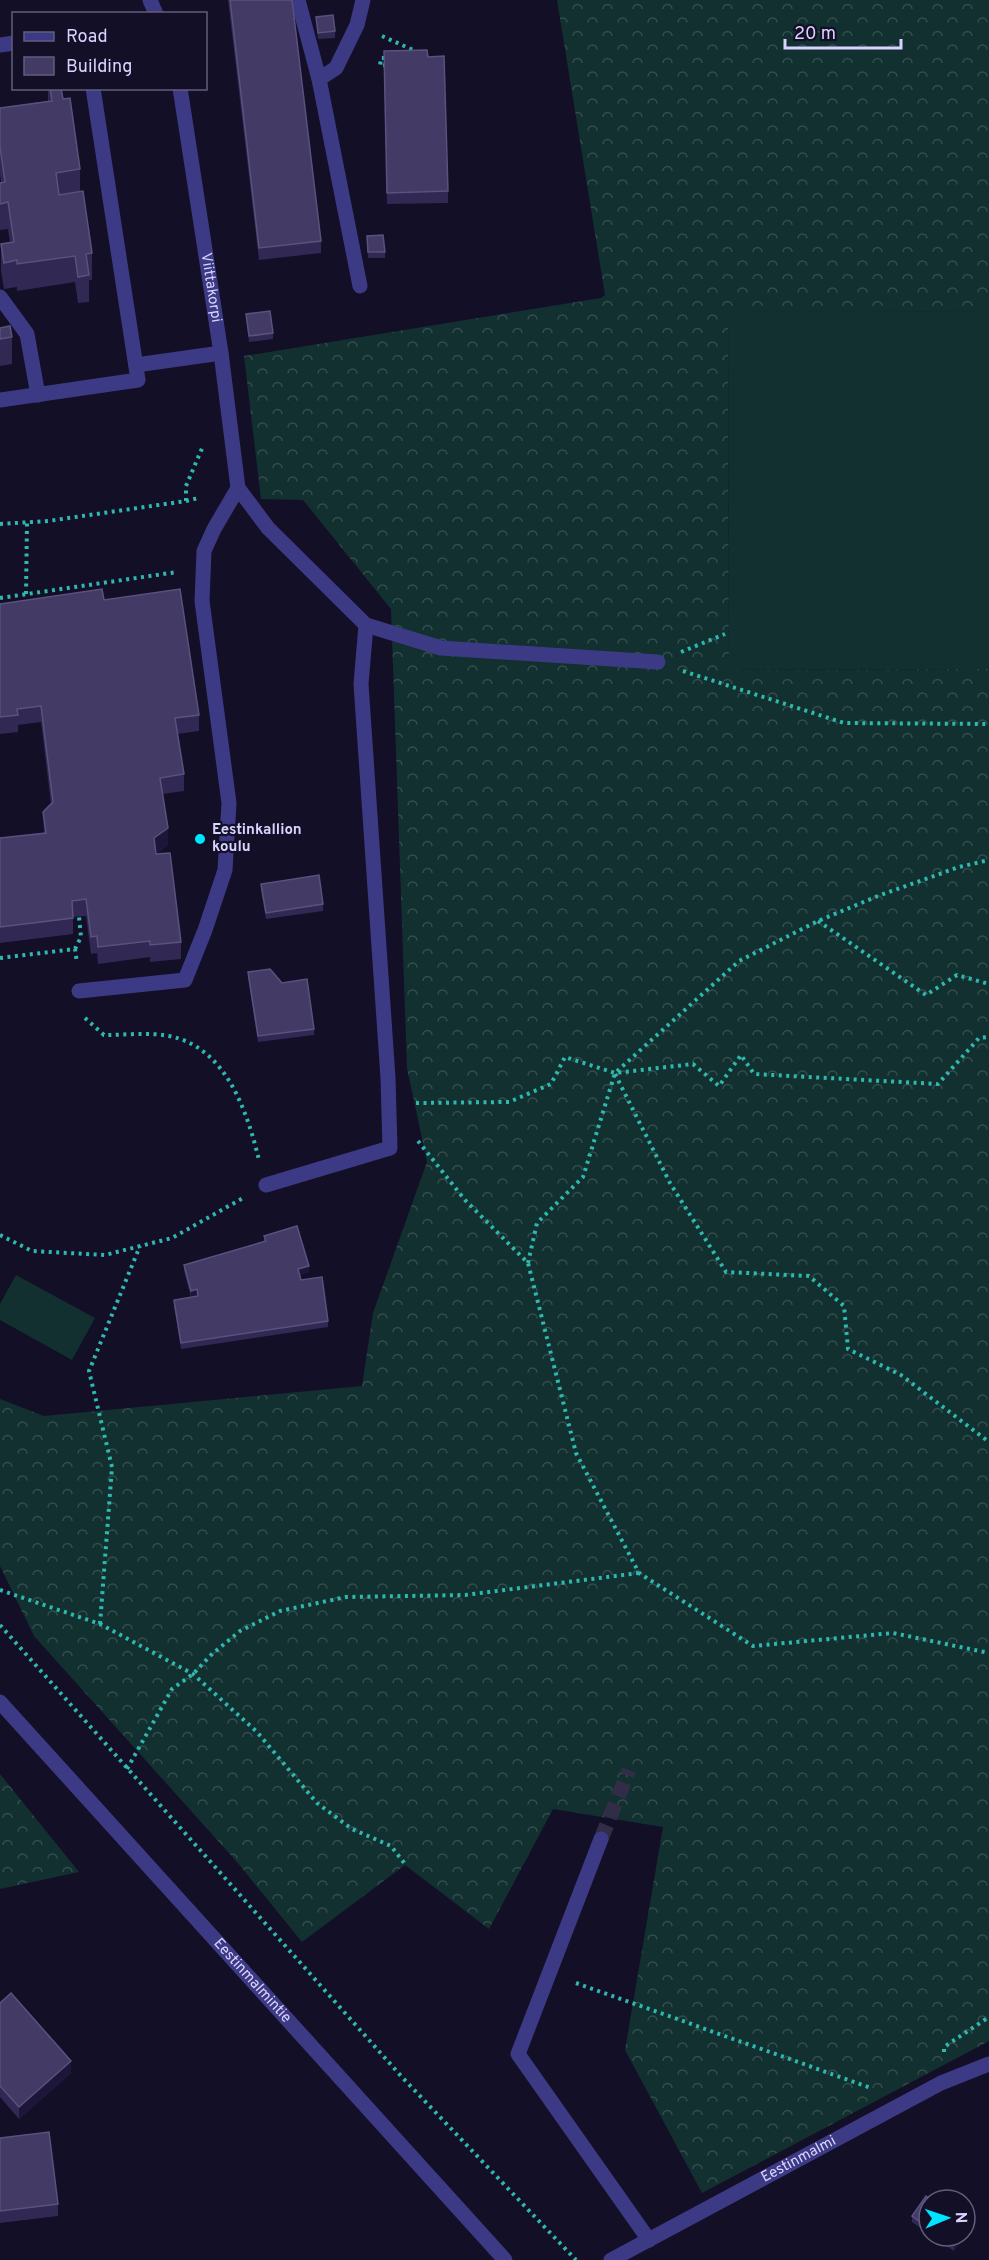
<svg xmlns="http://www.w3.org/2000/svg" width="989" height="2260" viewBox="0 0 989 2260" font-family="Overpass,sans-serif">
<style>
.forest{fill:url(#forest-crowns)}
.garden{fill:#12302f}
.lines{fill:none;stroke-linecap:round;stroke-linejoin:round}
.minor-tunnel{stroke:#312d47;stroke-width:15;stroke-dasharray:15 8;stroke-linecap:butt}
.path{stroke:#2fb8b0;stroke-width:4;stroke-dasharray:3 4.5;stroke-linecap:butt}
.minor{stroke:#3d3a85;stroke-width:15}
.wall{fill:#312854}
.shaded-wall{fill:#1d163a}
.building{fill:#433a66;stroke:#5a527e;stroke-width:1.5}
.poi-dot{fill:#00e5ff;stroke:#130f26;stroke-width:2}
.labels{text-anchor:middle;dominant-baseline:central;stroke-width:4.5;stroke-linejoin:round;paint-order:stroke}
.street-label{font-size:15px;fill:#d9d4ff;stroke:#130f26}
.poi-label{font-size:15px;font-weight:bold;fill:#d9d4ff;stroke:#130f26;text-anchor:start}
</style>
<defs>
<pattern id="forest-crowns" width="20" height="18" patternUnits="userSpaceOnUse" patternTransform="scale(1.5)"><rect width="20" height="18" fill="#12302f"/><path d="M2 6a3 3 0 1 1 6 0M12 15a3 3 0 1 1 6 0" fill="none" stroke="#344d4e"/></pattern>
</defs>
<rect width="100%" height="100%" fill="#130f26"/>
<g class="forest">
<path d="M 557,0 L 989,0 L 989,311 L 728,313 L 729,670 L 989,669 L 989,2041 L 702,2193 L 625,2050 L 663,1827 L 553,1809 L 489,1929 L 405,1865 L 302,1942 L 237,1862 L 34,1636 L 0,1566 L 0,1399 L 44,1416 L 362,1386 L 373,1313 L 427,1162 L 407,1068 L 391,609 L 303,500 L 261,499 L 244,356 L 601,298 L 605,295 Z"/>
<path d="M 0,1774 L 79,1872 L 0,1889 Z"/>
</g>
<g class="garden">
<path d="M 989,311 L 989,669 L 729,670 L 728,312 Z"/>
<path d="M 16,1275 L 95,1318 L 72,1360 L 0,1320 L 0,1304 Z"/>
</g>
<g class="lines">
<path class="minor-tunnel" d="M 601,1839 L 629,1770"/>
<g class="path">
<path d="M 382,36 L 413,50 L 415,53"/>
<path d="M 386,65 L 380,66 L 381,58 L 387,58"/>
<path d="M 186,501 L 186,486 L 203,446"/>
<path d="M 0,524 L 48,521 L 186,501 L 199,498"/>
<path d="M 26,594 L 27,522"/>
<path d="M 0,598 L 177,572"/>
<path d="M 681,652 L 725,634"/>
<path d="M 683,671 L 844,723 L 989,724"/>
<path d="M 818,921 L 926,995 L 957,975 L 989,984"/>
<path d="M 75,949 L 81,937 L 79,917"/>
<path d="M 0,958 L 75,949 L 77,963"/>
<path d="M 85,1018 L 104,1035 C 125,1035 149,1032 169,1036 C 226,1047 247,1111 259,1160"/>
<path d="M 615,1074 L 670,1183 L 726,1272 L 809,1276 L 844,1306 L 848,1349 L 901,1375 L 989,1442"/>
<path d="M 416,1103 L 509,1102 L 551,1084 L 565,1057 L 615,1073 L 693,1064 L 719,1086 L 741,1055 L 754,1074 L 938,1084 L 979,1038 L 989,1037"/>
<path d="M 418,1141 L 465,1200 L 528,1263 L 576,1453 L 639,1573 L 753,1646 L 893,1633 L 989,1653"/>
<path d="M 0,1235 L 32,1251 L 105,1255 L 172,1238 L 243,1198"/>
<path d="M 528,1263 L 537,1223 L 583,1177 L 615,1073 L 739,961 L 818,921 L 878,896 L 959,867 L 989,860"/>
<path d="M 0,1590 L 100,1624 L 193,1674 L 257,1732 L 317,1803 L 352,1829 L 391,1846 L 405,1864"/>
<path d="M 100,1624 L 112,1467 L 89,1371 L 140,1246"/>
<path d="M 0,1625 L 401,2076 L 576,2260"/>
<path d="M 127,1769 L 172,1689 L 193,1674 L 211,1655 L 240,1631 L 280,1611 L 346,1597 L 465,1595 L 639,1573"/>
<path d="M 576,1983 L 871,2088"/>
<path d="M 944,2052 L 944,2047 L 989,2017"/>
</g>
<g class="minor">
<path d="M 150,0 L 156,14"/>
<path d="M 298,0 L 319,79 L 360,286"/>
<path d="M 0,45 L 14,43"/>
<path d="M 319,79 L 336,68 L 357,25 L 363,0"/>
<path id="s1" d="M 180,88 L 221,353 L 238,488 L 268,528 L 366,625 L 441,648 L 658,662"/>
<path d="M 0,297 L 27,334 L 38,395"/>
<path d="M 136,365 L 221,353"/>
<path d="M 0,400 L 138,380 L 93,88"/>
<path d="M 79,991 L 185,980 L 205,930 L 225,870 L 229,803 L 202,601 L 204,551 L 214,529 L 238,488"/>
<path d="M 266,1185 L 390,1148 L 388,1078 L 361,684 L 366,625"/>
<path id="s2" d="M 0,1702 L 505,2260"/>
<path d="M 601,1839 L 518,2054 L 649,2240"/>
<path id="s3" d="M 611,2260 L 941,2083 L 989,2064"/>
</g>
</g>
<g class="wall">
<path d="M 228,0 L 292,0 L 321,241 L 321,253 L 259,260 Z"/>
<path d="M 316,17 L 335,31 L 335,38 L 318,39 Z"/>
<path d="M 384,51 L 428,57 L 448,191 L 448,203 L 387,204 Z"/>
<path d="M 48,88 L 61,88 L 63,99 L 80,169 L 80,192 L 92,253 L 92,280 L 89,280 L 89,302 L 78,303 L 75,282 L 17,291 L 17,287 L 4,289 L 1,271 L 1,244 L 10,243 L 8,229 L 0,230 L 0,183 L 1,182 L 0,174 L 0,108 L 48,101 Z"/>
<path d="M 367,236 L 385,252 L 385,258 L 368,258 Z"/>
<path d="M 246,314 L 273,333 L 273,339 L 249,342 Z"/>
<path d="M 0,328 L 12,337 L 12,364 L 0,366 Z"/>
<path d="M 104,600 L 199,715 L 199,731 L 178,734 L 184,774 L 184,791 L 163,794 L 168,845 L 156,854 L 181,942 L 181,959 L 150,962 L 150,957 L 98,964 L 97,953 L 91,954 L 86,916 L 73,917 L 73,934 L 0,943 L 0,838 L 44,833 L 43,812 L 51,804 L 41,722 L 18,725 L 18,732 L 0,734 L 0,604 Z"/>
<path d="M 261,884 L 323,904 L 323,911 L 266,919 L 261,890 Z"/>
<path d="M 248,972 L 314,1029 L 314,1035 L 258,1042 L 248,978 Z"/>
<path d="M 264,1236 L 309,1272 L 299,1275 L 301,1280 L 328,1321 L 328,1327 L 181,1349 L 174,1306 L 174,1300 L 197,1296 L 197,1295 L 191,1297 L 184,1271 L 184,1265 L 264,1241 Z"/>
<path d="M 0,2003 L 71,2073 L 19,2119 L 0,2097 Z"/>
<path d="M 0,2138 L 58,2204 L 58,2216 L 0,2223 Z"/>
<path d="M 929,2200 L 929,2234 L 912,2222 L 912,2216 Z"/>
<path d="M 932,2236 L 965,2236 L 954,2251 Z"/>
</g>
<g class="shaded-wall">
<path d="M 168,828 L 168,845 L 154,855 L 154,838 Z"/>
<path d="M 309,1266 L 309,1272 L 298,1275 L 298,1269 Z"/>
<path d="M 197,1289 L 197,1295 L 191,1297 L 191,1291 Z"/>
<path d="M 71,2061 L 71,2073 L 19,2119 L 19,2107 Z"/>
<path d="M 968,2225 L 968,2231 L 965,2236 L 965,2230 Z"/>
<path d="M 960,2236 L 965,2236 L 954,2251 L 954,2245 Z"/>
</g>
<g class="building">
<path d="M 230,0 L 292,0 L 321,241 L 259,248 Z"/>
<path d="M 333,15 L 335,31 L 318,33 L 316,17 Z"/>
<path d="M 427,50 L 428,57 L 444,56 L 448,191 L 387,193 L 384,51 Z"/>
<path d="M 50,88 L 61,88 L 63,99 L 70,98 L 80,169 L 56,173 L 59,195 L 83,191 L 92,253 L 86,254 L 89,275 L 78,277 L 75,256 L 17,264 L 17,260 L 4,263 L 1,244 L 14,242 L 8,202 L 0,204 L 0,183 L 5,182 L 0,147 L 0,108 L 52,101 Z"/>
<path d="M 383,235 L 385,252 L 368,252 L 367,236 Z"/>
<path d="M 270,311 L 273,333 L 249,336 L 246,314 Z"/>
<path d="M 10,326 L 12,337 L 0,339 L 0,328 Z"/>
<path d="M 102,589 L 104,600 L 180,589 L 199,715 L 175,718 L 184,774 L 160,778 L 168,828 L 154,838 L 156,854 L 170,853 L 181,942 L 150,945 L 150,941 L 98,947 L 97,936 L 91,937 L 86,899 L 72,901 L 73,918 L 0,927 L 0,838 L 46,833 L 43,812 L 53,802 L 41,706 L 17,709 L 18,715 L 0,717 L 0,604 Z"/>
<path d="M 319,875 L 323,904 L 266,913 L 261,884 Z"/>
<path d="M 270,969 L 282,983 L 307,979 L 314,1029 L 258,1036 L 248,972 Z"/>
<path d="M 297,1226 L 309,1266 L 298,1269 L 301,1280 L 322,1277 L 328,1321 L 181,1343 L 174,1300 L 198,1296 L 197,1289 L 191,1291 L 184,1265 L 266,1241 L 264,1236 Z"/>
<path d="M 11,1993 L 71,2061 L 19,2107 L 0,2086 L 0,2003 Z"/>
<path d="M 49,2132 L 58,2204 L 0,2211 L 0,2138 Z"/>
<path d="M 926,2196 L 932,2200 L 929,2200 L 929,2228 L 912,2216 Z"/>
<path d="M 941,2236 L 960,2236 L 954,2245 Z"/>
</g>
<circle class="poi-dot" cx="200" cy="839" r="6"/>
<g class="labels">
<g class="street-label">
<text stroke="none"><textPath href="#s1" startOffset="202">Viittakorpi</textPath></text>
<text stroke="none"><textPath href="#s2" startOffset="376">Eestinmalmintie</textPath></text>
<text stroke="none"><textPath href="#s3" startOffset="213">Eestinmalmi</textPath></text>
</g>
<g class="poi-label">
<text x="212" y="830">Eestinkallion<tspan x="212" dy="17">koulu</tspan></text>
</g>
</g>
<rect x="12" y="12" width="195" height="78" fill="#130f26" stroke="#625e7d" stroke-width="1.5"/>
<rect x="24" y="32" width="30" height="9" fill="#3d3a85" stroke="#625e7d" stroke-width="1.5"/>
<text x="66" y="42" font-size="18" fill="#d9d4ff">Road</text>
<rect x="24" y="57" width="30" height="18" fill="#433a66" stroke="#625e7d" stroke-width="1.5"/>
<text x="66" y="72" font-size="18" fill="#d9d4ff">Building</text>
<g transform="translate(947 2218) rotate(88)"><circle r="28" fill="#130f26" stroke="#625e7d" stroke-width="1.5"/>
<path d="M0-4.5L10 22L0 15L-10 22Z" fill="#00e5ff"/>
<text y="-9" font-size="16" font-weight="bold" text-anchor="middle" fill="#d9d4ff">N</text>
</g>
<path d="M785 39v9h116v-9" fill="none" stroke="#d9d4ff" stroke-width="3"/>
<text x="794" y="39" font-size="18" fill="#d9d4ff" stroke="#130f26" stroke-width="4.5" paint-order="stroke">20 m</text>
</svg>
